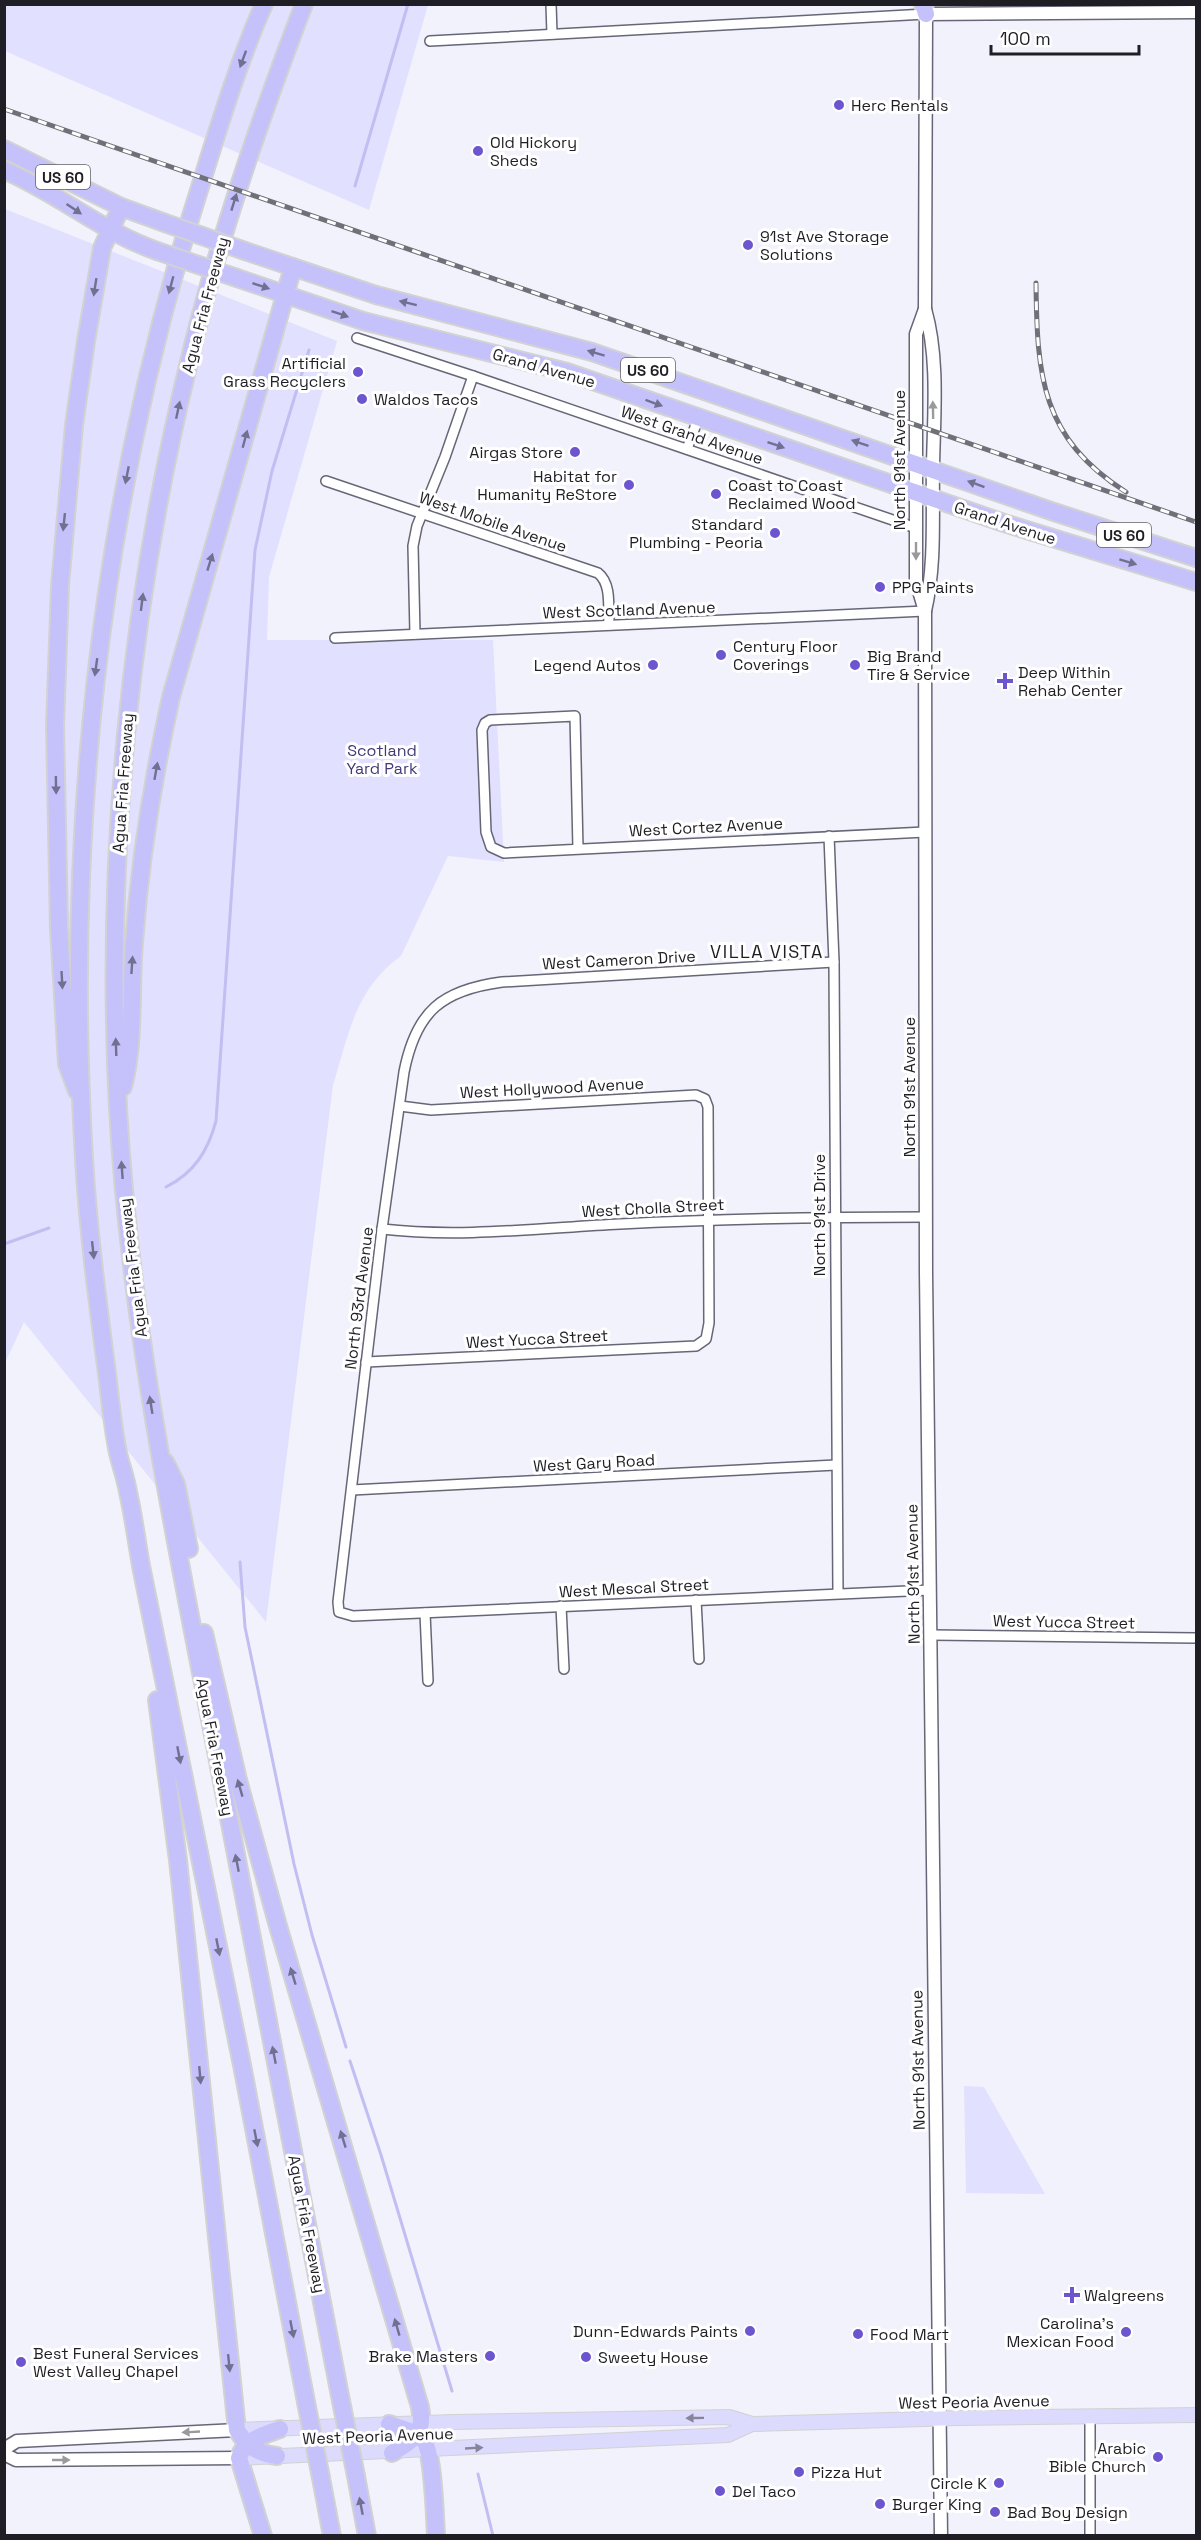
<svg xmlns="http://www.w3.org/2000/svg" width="1201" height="2540" viewBox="0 0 1201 2540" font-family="'Space Grotesk',sans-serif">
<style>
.green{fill:#e1e0ff}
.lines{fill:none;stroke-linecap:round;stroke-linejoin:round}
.stream{stroke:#c1bef2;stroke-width:3}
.street-casing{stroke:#666676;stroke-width:12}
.secondary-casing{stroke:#666676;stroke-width:15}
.primary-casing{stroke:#d2d2d3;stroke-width:16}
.highway-casing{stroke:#d2d2d3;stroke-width:20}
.street{stroke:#fff;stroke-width:9}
.secondary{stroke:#fff;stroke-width:12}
.primary{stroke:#dcdafd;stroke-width:14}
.highway{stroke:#c4c1fb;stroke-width:16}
.rail-casing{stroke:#707078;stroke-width:5}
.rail{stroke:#fff;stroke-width:3;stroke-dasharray:9;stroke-linecap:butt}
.highway-bridge-casing{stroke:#d2d2d3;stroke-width:20;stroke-linecap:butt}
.highway-bridge{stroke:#c4c1fb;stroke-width:16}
.oneway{fill:#727090}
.oneway2{fill:#9a9a9d}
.oneway3{fill:#87859c}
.poi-dot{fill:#6c55cf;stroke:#fff;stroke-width:2}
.labels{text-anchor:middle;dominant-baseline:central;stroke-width:6;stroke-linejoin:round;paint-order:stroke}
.shield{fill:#fff;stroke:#626266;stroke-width:1.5}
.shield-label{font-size:15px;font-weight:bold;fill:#1f1e25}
.poi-label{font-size:16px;fill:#1f1e25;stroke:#fff;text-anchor:start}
.street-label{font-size:16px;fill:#1f1e25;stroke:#fff}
.park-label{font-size:16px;fill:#423977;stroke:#fff}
.neighbourhood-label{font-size:18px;letter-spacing:1.5px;fill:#1f1e25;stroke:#fff}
</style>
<rect width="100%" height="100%" fill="#f2f2fd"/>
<g class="green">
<path d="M 5,5 L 428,5 L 369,210 L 5,51 Z"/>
<path d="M 5,209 L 337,341 L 269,577 L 267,640 L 493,640 L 504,862 L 448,856 L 401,956 C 355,989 349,1034 333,1085 L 266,1622 L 24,1322 L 5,1363 Z"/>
<path d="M 964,2086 L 984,2087 L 1045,2194 L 966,2193 Z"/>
</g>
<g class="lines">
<g class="stream">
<path d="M 355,186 L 408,4"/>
<path d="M 166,1187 C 194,1173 208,1151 216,1121 L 255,550 L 272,471 L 309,350"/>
<path d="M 4,1244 L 49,1228"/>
<path d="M 240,1562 L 245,1627 L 294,1864 L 312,1935 L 346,2047"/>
<path d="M 350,2061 L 381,2155 L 452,2391"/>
<path d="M 478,2474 L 493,2536"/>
</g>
<g class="street-casing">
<g id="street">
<path d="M 551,4 L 552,34"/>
<path d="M 430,41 L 926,14"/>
<path d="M 357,338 L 473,376 L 916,528"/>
<path d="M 687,449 L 698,419"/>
<path d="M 326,481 L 598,573 C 612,584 608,608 609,625"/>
<path d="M 415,634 L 413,546 L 417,526 L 445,457 L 473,376"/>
<path d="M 335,638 L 925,611"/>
<path d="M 829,836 L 834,962 L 838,1593"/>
<path d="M 578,849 L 575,716 L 490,720 L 485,723 L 482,730 L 486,832 L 491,847 L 504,853 L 925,832"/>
<path d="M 834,962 L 502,982 C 442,990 416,1011 404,1072 L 382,1229 L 338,1602 L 339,1612 L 353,1616 L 930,1590"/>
<path d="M 382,1229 C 461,1238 541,1228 620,1224 C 721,1219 824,1217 926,1217"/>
<path d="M 366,1362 L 696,1346 L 706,1339 L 709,1323 L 708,1107 L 705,1099 L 696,1095 L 431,1110 L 400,1106"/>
<path d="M 352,1490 L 836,1465"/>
<path d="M 696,1600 L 699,1659"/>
<path d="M 561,1606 L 564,1669"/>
<path d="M 425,1613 L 428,1681"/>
<path d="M 931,1635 L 1196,1638"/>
<path d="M 1090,2416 L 1090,2536"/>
</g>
</g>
<g class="secondary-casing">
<g id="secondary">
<path d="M 925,611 L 916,581 L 916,334 L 925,309"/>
<path d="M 4,2449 L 17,2441 L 237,2430"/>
<path d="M 4,2454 L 16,2460 L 239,2458"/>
<path d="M 941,2536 L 926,1273 L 925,611 C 936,563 932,514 933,465 C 934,414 939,358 925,309 L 926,14 L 1196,12"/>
</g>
</g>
<g class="primary-casing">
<g id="primary">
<path d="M 237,2430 L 453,2422 L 729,2417 L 752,2424 L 958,2418 L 1196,2415"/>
<path d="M 239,2458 L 728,2435 L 752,2424"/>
</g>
</g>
<g class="highway-casing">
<g id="highway">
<path d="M 264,4 C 234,72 213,146 191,216 C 98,521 65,841 84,1159 C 88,1228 97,1297 106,1366 C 110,1395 112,1425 118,1453 C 121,1466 126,1479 128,1492 C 134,1518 137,1545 142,1571 L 242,2065 L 306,2402"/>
<path d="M 304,4 C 259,122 217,243 188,366 C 129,608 105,860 118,1108 C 129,1313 170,1513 209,1714 C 253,1943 297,2172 341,2401"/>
<path d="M 923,4 L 926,14"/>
<path d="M 4,149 L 121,207 L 165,223"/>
<path d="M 4,170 C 58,193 102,232 157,251"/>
<path d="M 245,251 L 376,295 L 592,352 L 1051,511 L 1196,558"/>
<path d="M 237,278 L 363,321 L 567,372 L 1004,523 L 1196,582"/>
<path d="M 123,1087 C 135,1040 130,990 134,942 C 140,859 153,778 171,697 L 293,267"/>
<path d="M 77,1091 L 67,1064 L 59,928 L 55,726 L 60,585 L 74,425 L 86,341 L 102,248 L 121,207"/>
<path d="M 165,1462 L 176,1484 L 189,1549"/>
<path d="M 204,1633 L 238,1780 L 278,1926 L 420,2407 C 425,2433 414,2440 392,2453"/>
<path d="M 157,1700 L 178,1860 L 237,2430 C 247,2446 258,2454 277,2456"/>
<path d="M 389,2424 C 401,2428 416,2431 424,2441 C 433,2453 435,2517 436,2536"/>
<path d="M 356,2476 L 367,2536"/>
<path d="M 321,2478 L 332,2536"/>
<path d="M 263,2536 L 239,2458 C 245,2439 263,2435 280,2429"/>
</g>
</g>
<use href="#street" class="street"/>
<use href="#secondary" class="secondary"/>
<use href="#primary" class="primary"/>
<use href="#highway" class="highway"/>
<g class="rail-casing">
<g id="rail">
<path d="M 4,109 L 1196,522"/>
<path d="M 1036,283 C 1037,376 1041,438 1126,492"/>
</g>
</g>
<use href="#rail" class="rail"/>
<g class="highway-bridge-casing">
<g id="highway-bridge">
<path d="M 165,223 L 245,251"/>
<path d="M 157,251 L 237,278"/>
<path d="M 341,2401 L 356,2476"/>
<path d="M 306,2402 L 321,2478"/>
</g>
</g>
<use href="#highway-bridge" class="highway-bridge"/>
</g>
<defs><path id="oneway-solid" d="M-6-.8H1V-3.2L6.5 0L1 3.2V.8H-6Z" transform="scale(1.5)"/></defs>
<g class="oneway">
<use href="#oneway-solid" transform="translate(243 59) rotate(110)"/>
<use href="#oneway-solid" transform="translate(234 202) rotate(-73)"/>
<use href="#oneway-solid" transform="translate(74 209) rotate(34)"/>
<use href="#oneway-solid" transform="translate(171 285) rotate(105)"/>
<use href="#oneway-solid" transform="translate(261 286) rotate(18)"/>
<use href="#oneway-solid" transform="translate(95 287) rotate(99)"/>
<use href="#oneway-solid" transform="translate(408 303) rotate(-166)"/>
<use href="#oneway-solid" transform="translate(340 314) rotate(19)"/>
<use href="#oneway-solid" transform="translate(596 353) rotate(-163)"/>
<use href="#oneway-solid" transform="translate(654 403) rotate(20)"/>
<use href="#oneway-solid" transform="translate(178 410) rotate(-78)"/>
<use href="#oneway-solid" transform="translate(245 439) rotate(-75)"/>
<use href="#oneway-solid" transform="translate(860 443) rotate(-161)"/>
<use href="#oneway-solid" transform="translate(776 445) rotate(19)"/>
<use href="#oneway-solid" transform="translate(127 475) rotate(101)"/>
<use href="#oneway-solid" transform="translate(976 484) rotate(-160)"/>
<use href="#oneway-solid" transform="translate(64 522) rotate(96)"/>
<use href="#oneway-solid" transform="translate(210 562) rotate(-73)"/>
<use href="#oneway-solid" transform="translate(1128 562) rotate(17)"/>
<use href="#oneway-solid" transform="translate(142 602) rotate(-83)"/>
<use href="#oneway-solid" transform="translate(96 667) rotate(98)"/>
<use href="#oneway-solid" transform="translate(156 771) rotate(-80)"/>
<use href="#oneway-solid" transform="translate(56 785) rotate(89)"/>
<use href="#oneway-solid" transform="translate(132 965) rotate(-86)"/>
<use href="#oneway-solid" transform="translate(62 980) rotate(87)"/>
<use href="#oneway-solid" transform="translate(116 1047) rotate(-92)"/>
<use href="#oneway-solid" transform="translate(122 1170) rotate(-94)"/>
<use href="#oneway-solid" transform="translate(93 1250) rotate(84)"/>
<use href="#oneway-solid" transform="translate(151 1405) rotate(-99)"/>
<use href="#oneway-solid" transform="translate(179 1755) rotate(79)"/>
<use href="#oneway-solid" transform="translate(240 1788) rotate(-106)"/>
<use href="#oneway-solid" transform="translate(237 1863) rotate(-101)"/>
<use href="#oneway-solid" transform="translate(218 1947) rotate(79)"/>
<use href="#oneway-solid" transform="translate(293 1976) rotate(-107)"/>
<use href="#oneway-solid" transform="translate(274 2055) rotate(-101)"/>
<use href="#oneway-solid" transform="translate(200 2075) rotate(85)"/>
<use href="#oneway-solid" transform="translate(256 2138) rotate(79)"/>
<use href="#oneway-solid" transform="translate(343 2139) rotate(-107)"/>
<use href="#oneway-solid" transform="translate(397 2327) rotate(-106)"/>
<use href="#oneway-solid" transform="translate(292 2329) rotate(79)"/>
<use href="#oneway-solid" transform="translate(229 2363) rotate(84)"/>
<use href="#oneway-solid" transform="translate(361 2506) rotate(-101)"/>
</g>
<g class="oneway2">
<use href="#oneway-solid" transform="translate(933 410) rotate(-91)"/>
<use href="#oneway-solid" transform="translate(916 551) rotate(90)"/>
<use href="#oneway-solid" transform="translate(191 2432) rotate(177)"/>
<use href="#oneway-solid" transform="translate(61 2460)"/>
</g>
<g class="oneway3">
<use href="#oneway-solid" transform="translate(695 2418) rotate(179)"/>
<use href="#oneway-solid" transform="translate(474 2448) rotate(-3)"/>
</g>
<g class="poi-dot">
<circle cx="839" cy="105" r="6"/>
<circle cx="478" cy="151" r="6"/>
<circle cx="748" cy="245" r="6"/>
<circle cx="358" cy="372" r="6"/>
<circle cx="362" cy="399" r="6"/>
<circle cx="575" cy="452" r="6"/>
<circle cx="629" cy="485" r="6"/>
<circle cx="716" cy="494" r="6"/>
<circle cx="775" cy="533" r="6"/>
<circle cx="880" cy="587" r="6"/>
<circle cx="721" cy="655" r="6"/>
<circle cx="653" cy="665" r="6"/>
<circle cx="855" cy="665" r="6"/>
<path d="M1002 672h6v6h6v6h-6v6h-6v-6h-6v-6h6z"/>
<path d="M1069 2286h6v6h6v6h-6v6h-6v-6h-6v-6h6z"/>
<circle cx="750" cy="2331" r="6"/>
<circle cx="1126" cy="2332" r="6"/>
<circle cx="858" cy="2334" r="6"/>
<circle cx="490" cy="2356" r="6"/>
<circle cx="586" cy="2357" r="6"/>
<circle cx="21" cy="2362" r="6"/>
<circle cx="1158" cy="2457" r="6"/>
<circle cx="799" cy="2472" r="6"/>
<circle cx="999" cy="2483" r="6"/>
<circle cx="720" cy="2491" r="6"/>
<circle cx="880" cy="2504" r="6"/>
<circle cx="995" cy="2512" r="6"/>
</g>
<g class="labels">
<g class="shield">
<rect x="36" y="165" width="54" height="24" rx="4.5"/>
<rect x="621" y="358" width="54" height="24" rx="4.5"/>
<rect x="1097" y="523" width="54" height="24" rx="4.5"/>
</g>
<g class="shield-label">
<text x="63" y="177">US 60</text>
<text x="648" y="370">US 60</text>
<text x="1124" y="535">US 60</text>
</g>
<g class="poi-label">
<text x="851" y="105">Herc Rentals</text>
<text x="490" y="142">Old Hickory<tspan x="490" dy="18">Sheds</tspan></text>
<text x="760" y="236">91st Ave Storage<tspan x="760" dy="18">Solutions</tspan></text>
<text x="346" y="363" text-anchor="end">Artificial<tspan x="346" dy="18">Grass Recyclers</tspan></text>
<text x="374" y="399">Waldos Tacos</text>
<text x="563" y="452" text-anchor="end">Airgas Store</text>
<text x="617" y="476" text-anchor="end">Habitat for<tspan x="617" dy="18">Humanity ReStore</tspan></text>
<text x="728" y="485">Coast to Coast<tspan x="728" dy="18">Reclaimed Wood</tspan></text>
<text x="763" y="524" text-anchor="end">Standard<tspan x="763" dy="18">Plumbing - Peoria</tspan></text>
<text x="892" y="587">PPG Paints</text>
<text x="733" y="646">Century Floor<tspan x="733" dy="18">Coverings</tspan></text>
<text x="867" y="656">Big Brand<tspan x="867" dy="18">Tire &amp; Service</tspan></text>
<text x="641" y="665" text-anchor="end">Legend Autos</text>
<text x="1018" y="672">Deep Within<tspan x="1018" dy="18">Rehab Center</tspan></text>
<text x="1084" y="2295">Walgreens</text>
<text x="1114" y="2323" text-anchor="end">Carolina's<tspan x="1114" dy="18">Mexican Food</tspan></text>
<text x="738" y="2331" text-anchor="end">Dunn-Edwards Paints</text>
<text x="870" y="2334">Food Mart</text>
<text x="33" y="2353">Best Funeral Services<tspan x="33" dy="18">West Valley Chapel</tspan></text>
<text x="478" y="2356" text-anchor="end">Brake Masters</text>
<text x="598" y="2357">Sweety House</text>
<text x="1146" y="2448" text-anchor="end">Arabic<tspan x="1146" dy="18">Bible Church</tspan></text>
<text x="811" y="2472">Pizza Hut</text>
<text x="987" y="2483" text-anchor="end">Circle K</text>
<text x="732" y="2491">Del Taco</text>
<text x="892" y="2504">Burger King</text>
<text x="1007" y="2512">Bad Boy Design</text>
</g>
<g class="street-label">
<text transform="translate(205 305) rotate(-75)">Agua Fria Freeway</text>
<text transform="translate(544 368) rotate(16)">Grand Avenue</text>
<text transform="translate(692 435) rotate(19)">West Grand Avenue</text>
<text transform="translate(899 460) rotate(-90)">North 91st Avenue</text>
<text transform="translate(493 522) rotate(19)">West Mobile Avenue</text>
<text transform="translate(1005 523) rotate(18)">Grand Avenue</text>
<text transform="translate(629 610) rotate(-2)">West Scotland Avenue</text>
<text transform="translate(123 783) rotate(-86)">Agua Fria Freeway</text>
<text transform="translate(706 827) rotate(-3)">West Cortez Avenue</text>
<text transform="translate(619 960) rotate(-3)">West Cameron Drive</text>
<text transform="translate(909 1087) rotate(-90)">North 91st Avenue</text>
<text transform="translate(552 1088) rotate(-3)">West Hollywood Avenue</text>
<text transform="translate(653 1208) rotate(-3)">West Cholla Street</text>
<text transform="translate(819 1215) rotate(-90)">North 91st Drive</text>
<text transform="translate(133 1268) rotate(-97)">Agua Fria Freeway</text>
<text transform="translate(359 1298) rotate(-83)">North 93rd Avenue</text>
<text transform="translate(537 1339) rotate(-3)">West Yucca Street</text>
<text transform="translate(594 1463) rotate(-3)">West Gary Road</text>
<text transform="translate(913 1574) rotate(-91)">North 91st Avenue</text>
<text transform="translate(634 1588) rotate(-3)">West Mescal Street</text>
<text transform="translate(1064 1622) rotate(1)">West Yucca Street</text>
<text transform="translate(215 1747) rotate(79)">Agua Fria Freeway</text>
<text transform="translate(918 2060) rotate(-91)">North 91st Avenue</text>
<text transform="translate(307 2224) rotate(79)">Agua Fria Freeway</text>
<text transform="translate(974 2402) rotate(-1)">West Peoria Avenue</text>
<text transform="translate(378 2436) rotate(-2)">West Peoria Avenue</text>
</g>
<g class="park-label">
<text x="382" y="750">Scotland<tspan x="382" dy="18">Yard Park</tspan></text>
</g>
<g class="neighbourhood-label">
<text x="767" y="951">VILLA VISTA</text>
</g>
</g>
<rect width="1201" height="2540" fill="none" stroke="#1f1e25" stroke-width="12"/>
<path d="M991 45v9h148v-9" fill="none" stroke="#1f1e25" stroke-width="3"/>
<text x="1000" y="45" font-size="18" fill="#1f1e25" stroke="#ffffff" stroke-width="4.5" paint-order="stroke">100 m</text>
</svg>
